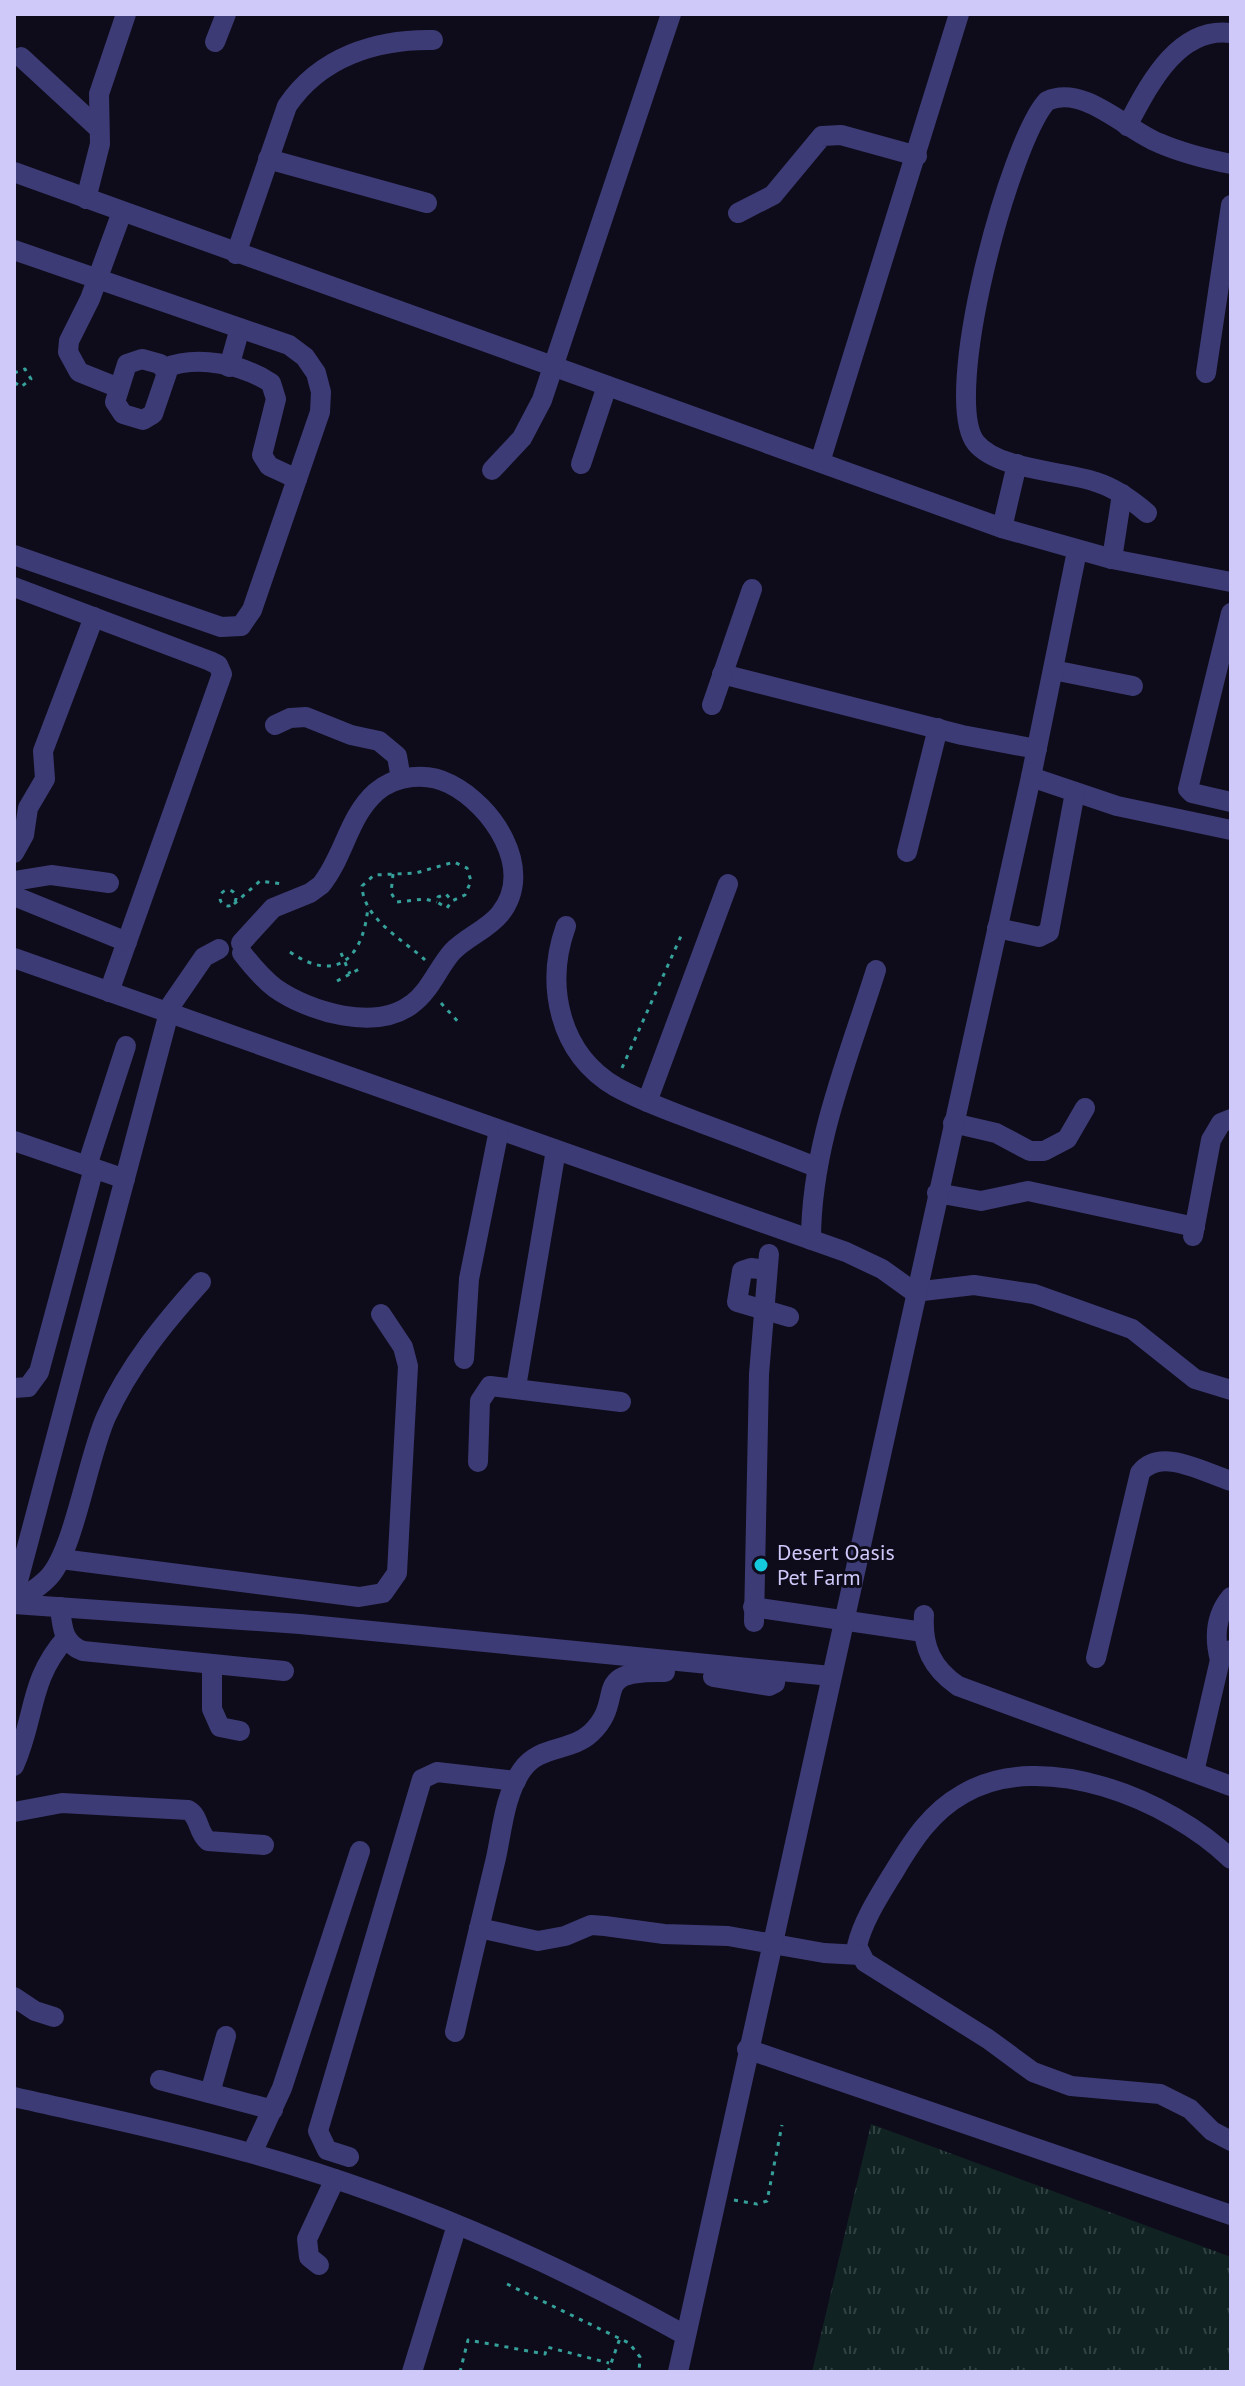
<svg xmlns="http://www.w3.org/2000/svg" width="1245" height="2386" viewBox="0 0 1245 2386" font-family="'PT Sans',sans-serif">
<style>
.grass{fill:url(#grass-tufts)}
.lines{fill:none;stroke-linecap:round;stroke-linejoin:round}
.path{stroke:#36a19a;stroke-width:3;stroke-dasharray:4 6;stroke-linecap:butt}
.minor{stroke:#3d3b75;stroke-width:20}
.poi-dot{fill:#14c9dc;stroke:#0e0c1a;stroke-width:3}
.labels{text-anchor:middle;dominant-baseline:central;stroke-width:6;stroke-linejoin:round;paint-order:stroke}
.poi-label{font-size:22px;fill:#cfc9fa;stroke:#0e0c1a;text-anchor:start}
</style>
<defs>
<pattern id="grass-tufts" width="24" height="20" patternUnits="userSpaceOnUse" patternTransform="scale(2)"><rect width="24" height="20" fill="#102322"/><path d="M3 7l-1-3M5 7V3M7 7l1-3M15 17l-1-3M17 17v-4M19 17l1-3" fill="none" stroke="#324243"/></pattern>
</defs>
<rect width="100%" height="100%" fill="#0e0c1a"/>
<path class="grass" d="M 871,2124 L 1231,2257 L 1231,2372 L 812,2372 Z"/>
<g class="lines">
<g class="path">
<path d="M 14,373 L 25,369 L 31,379 L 21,387 L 14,382"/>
<path d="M 393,874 L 391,893 L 397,902 L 425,899 L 437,902"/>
<circle cx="228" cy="898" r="8"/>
<path d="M 234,904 L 260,881 L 284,884"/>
<path d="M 290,952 C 338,985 364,956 368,906"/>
<path d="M 341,953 L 350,974"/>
<path d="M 425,960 C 404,940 363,919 362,886 L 374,875 L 416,873 L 454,862 L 467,868 L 471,881 L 465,895 L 452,901 L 447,908 L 437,902 L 438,897 L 446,894 L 452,901"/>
<path d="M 337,981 L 361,968"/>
<path d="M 441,1003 L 461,1025"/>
<path d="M 622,1068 L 681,936"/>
<path d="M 734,2200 L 757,2204 L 767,2201 L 782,2125"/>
<path d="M 507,2284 L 629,2343 L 640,2357 L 639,2372"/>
<path d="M 460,2372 L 468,2340 L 545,2354 L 547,2347 L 609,2363"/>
<path d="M 608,2372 L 620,2338"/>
</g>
<g class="minor">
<path d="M 215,42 L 226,14"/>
<path d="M 21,57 L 98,128"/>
<path d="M 1127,126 C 1148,87 1177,26 1231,33"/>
<path d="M 268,159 L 427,203"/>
<path d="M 14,172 L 1002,528 L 1112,559 L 1231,582"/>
<path d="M 86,199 L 100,144 L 99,94 L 126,14"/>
<path d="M 738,213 L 773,195 L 822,136 L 841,135 L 917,156"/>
<path d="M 14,250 L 289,345 L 305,357 L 316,373 L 321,392 L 320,412 L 252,610 L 241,626 L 221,627 L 14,555"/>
<path d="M 236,254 L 287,106 C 320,57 376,39 433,40"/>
<path d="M 142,359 L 160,364 L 167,373 L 153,414 L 143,420 L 123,414 L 115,402 L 127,364 Z"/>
<path d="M 229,367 L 240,328"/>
<path d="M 165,368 C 197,355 242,364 271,383 L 276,399 L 262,455 L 269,466 L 297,479"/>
<path d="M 1206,373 L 1231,205"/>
<path d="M 119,388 L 79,372 L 68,352 L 69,341 L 90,299 L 122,212"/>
<path d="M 820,462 L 959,14"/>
<path d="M 581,464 L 607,386"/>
<path d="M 492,470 L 522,438 L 542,400 L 671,14"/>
<path d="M 1147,513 C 1132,500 1115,488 1096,482 C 1064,471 998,470 976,443 C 940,398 1010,141 1047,101 C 1084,84 1126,130 1159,143 C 1182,153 1206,159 1231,164"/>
<path d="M 1002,528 L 1017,464"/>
<path d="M 1112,559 L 1122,494"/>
<path d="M 14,587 L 210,661 L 218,665 L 222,674 L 109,992"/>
<path d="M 1231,613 L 1188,789 L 1192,793 L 1231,802"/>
<path d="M 1053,670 L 1133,686"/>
<path d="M 722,674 L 962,735 L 1037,749"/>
<path d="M 712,705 L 752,589"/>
<path d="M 275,725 L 290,718 L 306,717 L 351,735 L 379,741 L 397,756 L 401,779"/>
<path d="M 1031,777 L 1117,806 L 1231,830"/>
<path d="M 907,852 L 938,728"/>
<path d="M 14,853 L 24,835 L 28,808 L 45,779 L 43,751 L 94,617"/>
<path d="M 14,881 L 51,875 L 109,883"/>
<path d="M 14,896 L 127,942"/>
<path d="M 566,926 C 545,984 558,1053 616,1087 C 643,1102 673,1112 701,1123 C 739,1137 778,1152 816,1167"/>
<path d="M 997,928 L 1039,937 L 1049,932 L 1075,792"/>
<path d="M 241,943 L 273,908 L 310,893 L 321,885 C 344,857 348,817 376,792 C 396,775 427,772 450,784 C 492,805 536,869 500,914 C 487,930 466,937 452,952 C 438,968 430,991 412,1004 C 376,1032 309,1012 275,988 C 262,978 252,966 242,953"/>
<path d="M 14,958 L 846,1252 L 882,1269 L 914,1292 L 974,1285 L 1034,1294 L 1132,1329 L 1195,1379 L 1231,1390"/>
<path d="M 647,1102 L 728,884"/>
<path d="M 953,1123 L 996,1133 L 1030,1151 L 1044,1151 L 1067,1139 L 1085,1108"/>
<path d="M 14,1141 L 125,1179"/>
<path d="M 87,1166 L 126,1046"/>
<path d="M 937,1193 L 981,1201 L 1028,1191 L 1195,1227"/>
<path d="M 1193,1236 L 1211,1140 L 1221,1123 L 1231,1119"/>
<path d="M 811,1240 C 811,1146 848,1059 876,970"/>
<path d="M 767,1270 L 751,1268 L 742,1271 L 737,1302 L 789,1317"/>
<path d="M 464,1359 L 469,1279 L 499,1130"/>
<path d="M 516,1387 L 556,1150"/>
<path d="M 14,1388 L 28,1387 L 39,1372 L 94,1168"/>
<path d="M 478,1462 L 480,1401 L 490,1386 L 621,1402"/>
<path d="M 61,1559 L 359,1597 L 383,1593 L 397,1573 L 408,1366 L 403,1347 L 381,1314"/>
<path d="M 14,1596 L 171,1005 L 204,957 L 219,949"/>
<path d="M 1231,1597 C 1215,1616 1214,1637 1220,1660 L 1231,1650"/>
<path d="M 14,1603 C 26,1595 39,1588 49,1577 C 74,1550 88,1457 106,1417 C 129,1366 164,1323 201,1282"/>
<path d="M 14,1604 L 300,1624 L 831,1676"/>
<path d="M 60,1607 C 62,1627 63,1644 83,1651 L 284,1671"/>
<path d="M 753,1607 L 923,1632"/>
<path d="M 924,1615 C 922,1647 932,1668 958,1686 L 1231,1786"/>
<path d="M 754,1622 L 759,1374 L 769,1254"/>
<path d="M 1096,1658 L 1140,1473 C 1160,1446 1205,1473 1231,1481"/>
<path d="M 212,1664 L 212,1709 L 220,1727 L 240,1731"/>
<path d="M 713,1677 L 769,1686 L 775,1683 L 776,1671"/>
<path d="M 14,1766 C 36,1717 28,1681 66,1638"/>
<path d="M 1194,1772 L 1220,1660"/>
<path d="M 14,1812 L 62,1803 L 188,1810 C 200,1816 197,1832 208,1841 L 264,1845"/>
<path d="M 1231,1859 C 1170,1800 1043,1747 963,1794 C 931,1812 913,1840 895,1870 C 881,1893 863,1920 857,1946 L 865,1962 L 988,2039 L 1033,2072 L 1071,2086 L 1160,2094 L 1190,2109 L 1212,2131 L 1231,2141"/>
<path d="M 479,1928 L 538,1941 L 565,1936 L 591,1925 L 605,1926 L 664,1934 L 728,1936 L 824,1953 L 860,1955"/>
<path d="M 14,1997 L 35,2011 L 54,2017"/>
<path d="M 455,2032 C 468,1974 482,1916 496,1858 C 502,1830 505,1794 522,1770 C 539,1745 571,1752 591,1733 C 628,1698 586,1670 665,1672"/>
<path d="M 747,2049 L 1231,2215"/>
<path d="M 160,2080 L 273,2110"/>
<path d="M 210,2093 L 226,2036"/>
<path d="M 14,2097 C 93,2115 172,2131 250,2153 C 402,2195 548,2259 685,2335"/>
<path d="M 252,2153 L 282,2088 L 360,1851"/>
<path d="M 349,2157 L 327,2150 L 318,2131 L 422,1779 L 437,1772 L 516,1781"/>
<path d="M 319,2265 L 309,2257 L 307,2239 L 335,2179"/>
<path d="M 412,2372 L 457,2225"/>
<path d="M 678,2372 L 1031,777 L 1077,551"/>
</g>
</g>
<circle class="poi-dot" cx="761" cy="1565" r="8"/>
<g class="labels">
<g class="poi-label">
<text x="777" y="1552">Desert Oasis<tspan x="777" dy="25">Pet Farm</tspan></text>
</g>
</g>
<rect width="1245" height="2386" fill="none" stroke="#cfc9fa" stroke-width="32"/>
</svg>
